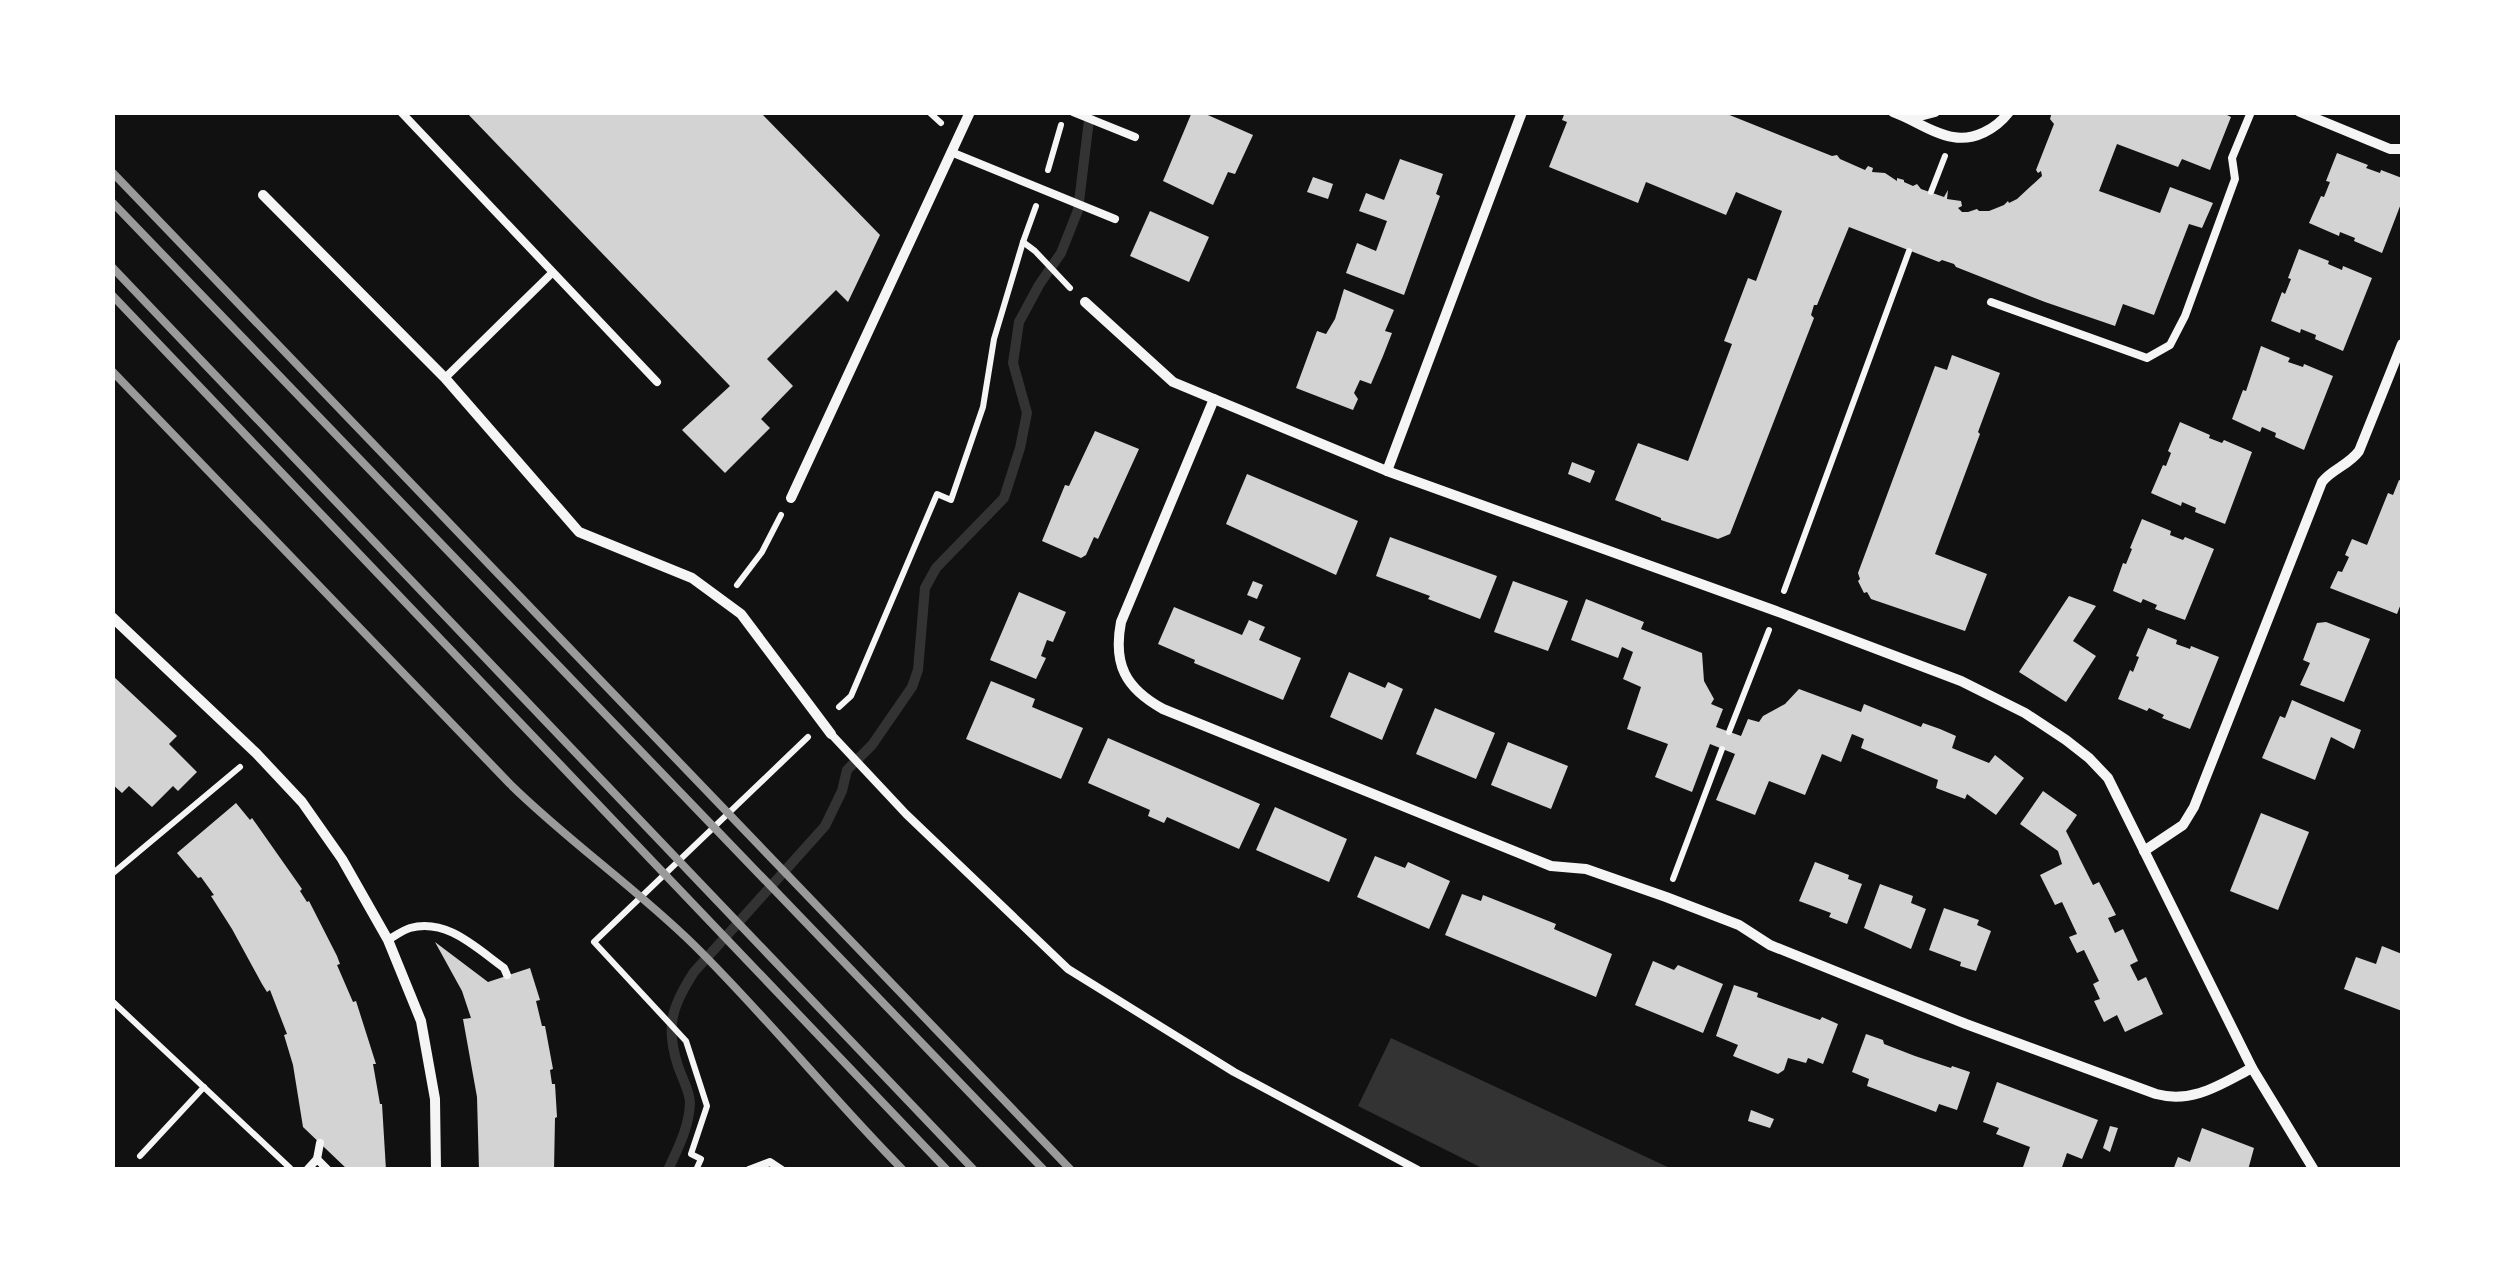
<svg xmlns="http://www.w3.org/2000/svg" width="2515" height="1282" viewBox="0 0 2515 1282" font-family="'Roboto Condensed',sans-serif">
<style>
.water{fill:#333}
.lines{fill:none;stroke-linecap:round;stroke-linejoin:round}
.stream{stroke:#333;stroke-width:10}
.building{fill:#d3d3d3}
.path{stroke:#f5f5f5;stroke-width:6}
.service{stroke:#f5f5f5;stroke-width:8}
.minor{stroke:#f5f5f5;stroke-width:10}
.rail{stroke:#9a9a9a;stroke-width:8}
</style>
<rect width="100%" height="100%" fill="#111"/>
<path class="water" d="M 1391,1038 L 1672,1169 L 1484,1169 L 1358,1106 Z"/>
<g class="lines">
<path class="stream" d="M 668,1170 C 678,1148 689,1128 690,1103 C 690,1092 682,1078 678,1066 C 665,1026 672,1006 694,972 L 825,826 L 842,791 L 847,770 L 872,745 L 912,687 L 918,670 L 925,588 L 936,568 L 1004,498 L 1020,448 L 1027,413 L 1013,363 L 1019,322 L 1039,285 L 1061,253 L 1078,210 L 1090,112"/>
</g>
<g class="building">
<path d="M 466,112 L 760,112 L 880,235 L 848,302 L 836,290 L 767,359 L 793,386 L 761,419 L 770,428 L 725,473 L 682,430 L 730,386 Z"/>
<path d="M 1192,112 L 1201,112 L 1253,135 L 1235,174 L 1228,172 L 1213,205 L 1163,181 Z"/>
<path d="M 1565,112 L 1722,112 L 1832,156 L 1837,155 L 1840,159 L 1865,170 L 1868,166 L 1873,168 L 1872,172 L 1885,173 L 1897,181 L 1897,178 L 1904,180 L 1904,182 L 1913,186 L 1917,184 L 1921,189 L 1944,197 L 1948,190 L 1947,199 L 1961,201 L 1962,206 L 1958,208 L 1962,212 L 1968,212 L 1977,209 L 1979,211 L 1989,211 L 2004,205 L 2008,201 L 2009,203 L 2017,199 L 2042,176 L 2041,171 L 2038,173 L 2036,170 L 2054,124 L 2050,119 L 2052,112 L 2221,112 L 2231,117 L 2210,170 L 2182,159 L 2178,167 L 2117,144 L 2099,191 L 2160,213 L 2170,187 L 2213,203 L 2202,228 L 2189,224 L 2154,315 L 2123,304 L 2115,326 L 2045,302 L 1956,267 L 1954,264 L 1942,260 L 1939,262 L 1849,227 L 1817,305 L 1814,305 L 1811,315 L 1814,318 L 1730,534 L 1718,539 L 1661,520 L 1661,518 L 1615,500 L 1638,443 L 1688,461 L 1732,344 L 1724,341 L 1748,278 L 1756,281 L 1782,211 L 1736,192 L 1726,215 L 1646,182 L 1638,203 L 1549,167 L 1567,122 L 1562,120 Z"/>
<path d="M 2337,153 L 2368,165 L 2366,168 L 2380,173 L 2381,170 L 2402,178 L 2402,201 L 2382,253 L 2354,241 L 2355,238 L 2340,232 L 2339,236 L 2309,223 L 2321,196 L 2324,197 L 2330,182 L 2326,181 Z"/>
<path d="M 1400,159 L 1443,174 L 1436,194 L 1440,196 L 1404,295 L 1346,273 L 1357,243 L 1376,251 L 1387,221 L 1359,211 L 1366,193 L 1384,200 Z"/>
<path d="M 1313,177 L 1333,184 L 1328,199 L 1307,192 Z"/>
<path d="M 1150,211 L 1209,237 L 1189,282 L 1130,256 Z"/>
<path d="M 2299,249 L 2329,261 L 2328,264 L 2342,270 L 2343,266 L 2372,278 L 2343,351 L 2315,339 L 2316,335 L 2301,329 L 2300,333 L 2271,321 L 2282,292 L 2285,294 L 2291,279 L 2288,278 Z"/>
<path d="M 1344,289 L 1394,310 L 1385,331 L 1392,333 L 1383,356 L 1371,384 L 1360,380 L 1354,393 L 1358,399 L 1353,410 L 1296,388 L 1317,331 L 1326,334 L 1335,319 Z"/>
<path d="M 2261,346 L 2290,358 L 2288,362 L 2303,367 L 2304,364 L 2333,376 L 2304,450 L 2275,437 L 2276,433 L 2262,427 L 2260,432 L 2232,419 L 2243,390 L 2246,391 Z"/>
<path d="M 1952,355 L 2000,373 L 1978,432 L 1980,434 L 1935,554 L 1987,574 L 1965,631 L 1871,599 L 1867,592 L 1864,593 L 1858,581 L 1860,579 L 1858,573 L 1935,366 L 1947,370 Z"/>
<path d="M 2180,422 L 2210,435 L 2209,438 L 2222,443 L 2224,440 L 2252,452 L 2225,524 L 2195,512 L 2196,508 L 2182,502 L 2181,506 L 2151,493 L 2163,465 L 2166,466 L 2171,453 L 2168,451 Z"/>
<path d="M 1095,431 L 1139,449 L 1098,539 L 1094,537 L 1086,555 L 1081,558 L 1042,541 L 1065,485 L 1069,486 Z"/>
<path d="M 1572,462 L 1595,471 L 1590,483 L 1568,474 Z"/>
<path d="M 1247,474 L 1358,521 L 1336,575 L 1226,524 Z"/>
<path d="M 2399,480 L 2402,481 L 2402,601 L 2397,614 L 2330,588 L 2338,571 L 2342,572 L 2349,557 L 2345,555 L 2352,539 L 2367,545 L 2388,493 L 2393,495 Z"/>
<path d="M 2142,519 L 2171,531 L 2170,535 L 2183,540 L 2185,537 L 2214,549 L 2185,620 L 2155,609 L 2157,605 L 2143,599 L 2141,603 L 2113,591 L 2123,563 L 2126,564 L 2132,549 L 2130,548 Z"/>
<path d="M 1390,537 L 1497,576 L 1480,619 L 1428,599 L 1430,596 L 1376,576 Z"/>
<path d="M 1253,581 L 1263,585 L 1257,599 L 1247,595 Z"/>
<path d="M 1513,581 L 1568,601 L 1548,651 L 1494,632 Z"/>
<path d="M 1019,592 L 1066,612 L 1053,642 L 1047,640 L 1041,656 L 1046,658 L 1036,679 L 990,660 Z"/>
<path d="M 2069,596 L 2096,606 L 2073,641 L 2096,656 L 2066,702 L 2019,672 Z"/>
<path d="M 1586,599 L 1644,622 L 1641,629 L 1702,653 L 1704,681 L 1714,699 L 1711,704 L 1723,709 L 1716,727 L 1741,736 L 1748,719 L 1759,722 L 1763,716 L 1785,704 L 1799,689 L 1861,712 L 1864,704 L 1921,727 L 1923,723 L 1940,729 L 1956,736 L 1952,748 L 1989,763 L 1995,755 L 2024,778 L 1996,815 L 1967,794 L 1965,799 L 1936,788 L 1938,780 L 1861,748 L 1864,739 L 1852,734 L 1841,762 L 1822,754 L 1805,795 L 1769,781 L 1755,815 L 1716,800 L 1735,754 L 1710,744 L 1692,792 L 1655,777 L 1668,744 L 1627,729 L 1641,687 L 1623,679 L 1633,652 L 1622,647 L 1618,658 L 1571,640 Z"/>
<path d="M 1174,607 L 1242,635 L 1249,620 L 1265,627 L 1259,640 L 1301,658 L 1283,700 L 1194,663 L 1195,660 L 1158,644 Z"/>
<path d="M 2326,622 L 2370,639 L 2344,702 L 2300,685 L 2310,663 L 2303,660 L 2317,623 Z"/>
<path d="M 2148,628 L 2177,640 L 2176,644 L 2190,649 L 2191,646 L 2219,657 L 2190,729 L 2162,718 L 2164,715 L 2149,708 L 2147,711 L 2118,699 L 2130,670 L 2133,672 L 2139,657 L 2136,656 Z"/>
<path d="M 1349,672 L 1385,688 L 1388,682 L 1403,689 L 1382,740 L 1330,717 Z"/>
<path d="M 112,675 L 177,736 L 169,744 L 197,772 L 178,791 L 173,786 L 152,807 L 129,786 L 122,793 L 112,784 Z"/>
<path d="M 991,681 L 1035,699 L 1032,707 L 1083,728 L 1061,779 L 966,739 Z"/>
<path d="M 2292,700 L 2361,730 L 2354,749 L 2331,737 L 2315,780 L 2262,758 L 2280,716 L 2285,718 Z"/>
<path d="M 1435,708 L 1495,733 L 1476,779 L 1416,754 Z"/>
<path d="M 1108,738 L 1260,804 L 1239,849 L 1167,817 L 1164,823 L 1148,816 L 1150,810 L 1088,783 Z"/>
<path d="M 1508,742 L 1568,766 L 1551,809 L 1491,785 Z"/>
<path d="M 2043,791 L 2077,815 L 2066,831 L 2093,885 L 2099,882 L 2116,915 L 2108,918 L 2115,933 L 2123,929 L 2138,961 L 2130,965 L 2138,981 L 2146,977 L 2163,1014 L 2125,1032 L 2117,1015 L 2104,1022 L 2094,1001 L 2100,999 L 2093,984 L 2099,981 L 2084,950 L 2077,953 L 2069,937 L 2077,934 L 2062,902 L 2055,905 L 2040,875 L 2062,864 L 2058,851 L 2020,824 Z"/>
<path d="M 236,803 L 250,820 L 252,818 L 302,889 L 300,891 L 307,902 L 309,901 L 337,956 L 340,964 L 337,965 L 353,1002 L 356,1001 L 376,1064 L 373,1064 L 380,1104 L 382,1104 L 386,1170 L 348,1170 L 303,1127 L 293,1065 L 284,1035 L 287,1034 L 270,990 L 267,992 L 262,984 L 232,929 L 211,896 L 214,895 L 201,877 L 198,878 L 177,853 Z"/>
<path d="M 1275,807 L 1347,839 L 1329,882 L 1256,850 Z"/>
<path d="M 2261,813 L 2309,832 L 2278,910 L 2230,891 Z"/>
<path d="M 1375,856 L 1405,868 L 1408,862 L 1450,881 L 1429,929 L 1357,897 Z"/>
<path d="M 1815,862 L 1849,875 L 1848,879 L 1862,884 L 1847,924 L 1829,917 L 1831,913 L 1799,901 Z"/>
<path d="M 1880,884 L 1913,896 L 1911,903 L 1926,909 L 1911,949 L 1864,928 Z"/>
<path d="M 1462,894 L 1481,901 L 1483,895 L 1556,924 L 1554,929 L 1612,954 L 1596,997 L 1445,935 Z"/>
<path d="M 1944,908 L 1979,920 L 1977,925 L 1991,931 L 1976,971 L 1960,966 L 1961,962 L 1929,950 Z"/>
<path d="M 435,942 L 488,982 L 530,968 L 540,1000 L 536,1001 L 542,1026 L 545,1026 L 553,1069 L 550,1070 L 552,1084 L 555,1084 L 557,1117 L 555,1118 L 554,1170 L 479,1170 L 477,1097 L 463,1019 L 471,1018 L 462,991 Z"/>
<path d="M 2382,946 L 2402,954 L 2402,1011 L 2344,989 L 2356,957 L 2376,964 Z"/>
<path d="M 1653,961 L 1674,970 L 1678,965 L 1723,984 L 1703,1033 L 1635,1005 Z"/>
<path d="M 1734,985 L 1758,993 L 1757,997 L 1820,1020 L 1822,1017 L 1838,1024 L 1823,1064 L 1808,1058 L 1806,1063 L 1788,1058 L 1784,1070 L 1778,1074 L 1733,1056 L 1738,1045 L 1716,1036 Z"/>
<path d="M 1866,1034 L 1883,1040 L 1884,1044 L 1915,1056 L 1951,1068 L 1952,1066 L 1970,1072 L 1957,1110 L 1939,1104 L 1936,1112 L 1867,1086 L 1869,1079 L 1852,1072 Z"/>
<path d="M 1997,1082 L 2098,1120 L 2082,1159 L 2067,1153 L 2061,1170 L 2022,1170 L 2030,1147 L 1996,1134 L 1999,1128 L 1983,1122 Z"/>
<path d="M 1751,1110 L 1774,1119 L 1770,1128 L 1748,1121 Z"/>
<path d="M 2110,1126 L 2118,1128 L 2110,1152 L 2103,1148 Z"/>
<path d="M 2202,1128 L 2254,1148 L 2248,1170 L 2173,1170 L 2178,1157 L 2190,1162 Z"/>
</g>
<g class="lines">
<g class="path">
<path d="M 929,112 L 941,123"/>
<path d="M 1048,170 L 1061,125"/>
<path d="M 1931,192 L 1945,156"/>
<path d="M 1023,242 L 1035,251 L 1070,288"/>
<path d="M 737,585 L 762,552 L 781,515"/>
<path d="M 1784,591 L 1909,251"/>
<path d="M 839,707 L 851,696 L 937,494 L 951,500 L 983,407 L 994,339 L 1023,242 L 1036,206"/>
<path d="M 1729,732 L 1769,630"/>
<path d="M 112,874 L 240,767"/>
<path d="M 1673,879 L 1722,749"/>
<path d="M 112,1001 L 290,1168"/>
<path d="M 140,1156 L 204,1087"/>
<path d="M 696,1170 L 701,1159 L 691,1154 L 707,1106 L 686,1041 L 594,942 L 808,737"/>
</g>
<g class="service">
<path d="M 401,112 L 657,382"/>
<path d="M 1073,112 L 1135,137"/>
<path d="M 951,152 L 1115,219"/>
<path d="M 1991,302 L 2147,358 L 2170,345 L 2185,316 L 2235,179 L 2232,158 L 2251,112"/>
<path d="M 445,378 L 552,273"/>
<path d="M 831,734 L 906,814 L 1068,969 L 1234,1072 L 1418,1170"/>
<path d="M 388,940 C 395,936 403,930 410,928 C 447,918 476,948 504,968 L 507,975"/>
<path d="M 317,1159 L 320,1143"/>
<path d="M 307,1170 L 317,1159 L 328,1170"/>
<path d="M 749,1170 L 770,1162 L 782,1170"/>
</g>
<g class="minor">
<path d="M 1893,112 C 1913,119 1933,134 1953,137 C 1974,141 1996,129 2009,112"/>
<path d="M 2300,112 L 2390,149 L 2402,149"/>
<path d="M 1912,118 L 1935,112"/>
<path d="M 263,195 L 445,378 L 579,532 L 692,578 L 741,614 L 831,734"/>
<path d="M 1085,302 L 1173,382 L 1387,471 L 1776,611 L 1961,681 L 2025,713 L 2066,740 L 2089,758 L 2108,778 L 2252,1068 L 2314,1170"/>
<path d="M 1214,399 L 1121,622 C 1113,664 1125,688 1163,709 L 1551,866 L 1586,869 L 1666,897 L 1739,925 L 1770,945 L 1966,1024 L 2156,1094 C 2193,1104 2221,1084 2252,1068"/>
<path d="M 1387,471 L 1522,112"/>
<path d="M 791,498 L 970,112"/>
<path d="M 112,617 L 256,753 L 302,802 L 342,859 L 388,940 L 421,1021 L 435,1099 L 436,1170"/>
<path d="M 2144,851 L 2183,825 L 2194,807 L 2322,482 C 2332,469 2349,465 2359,451 L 2402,344"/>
</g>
<g class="rail">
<path d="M 112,172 L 1071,1170"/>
<path d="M 112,202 L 1044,1170"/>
<path d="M 112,267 L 974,1170"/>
<path d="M 112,295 L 947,1170"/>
<path d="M 112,371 L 510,784 C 568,841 636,888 694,945 C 767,1017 831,1097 903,1170"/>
</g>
</g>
<rect width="2515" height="1282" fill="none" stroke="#ffffff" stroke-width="230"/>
</svg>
